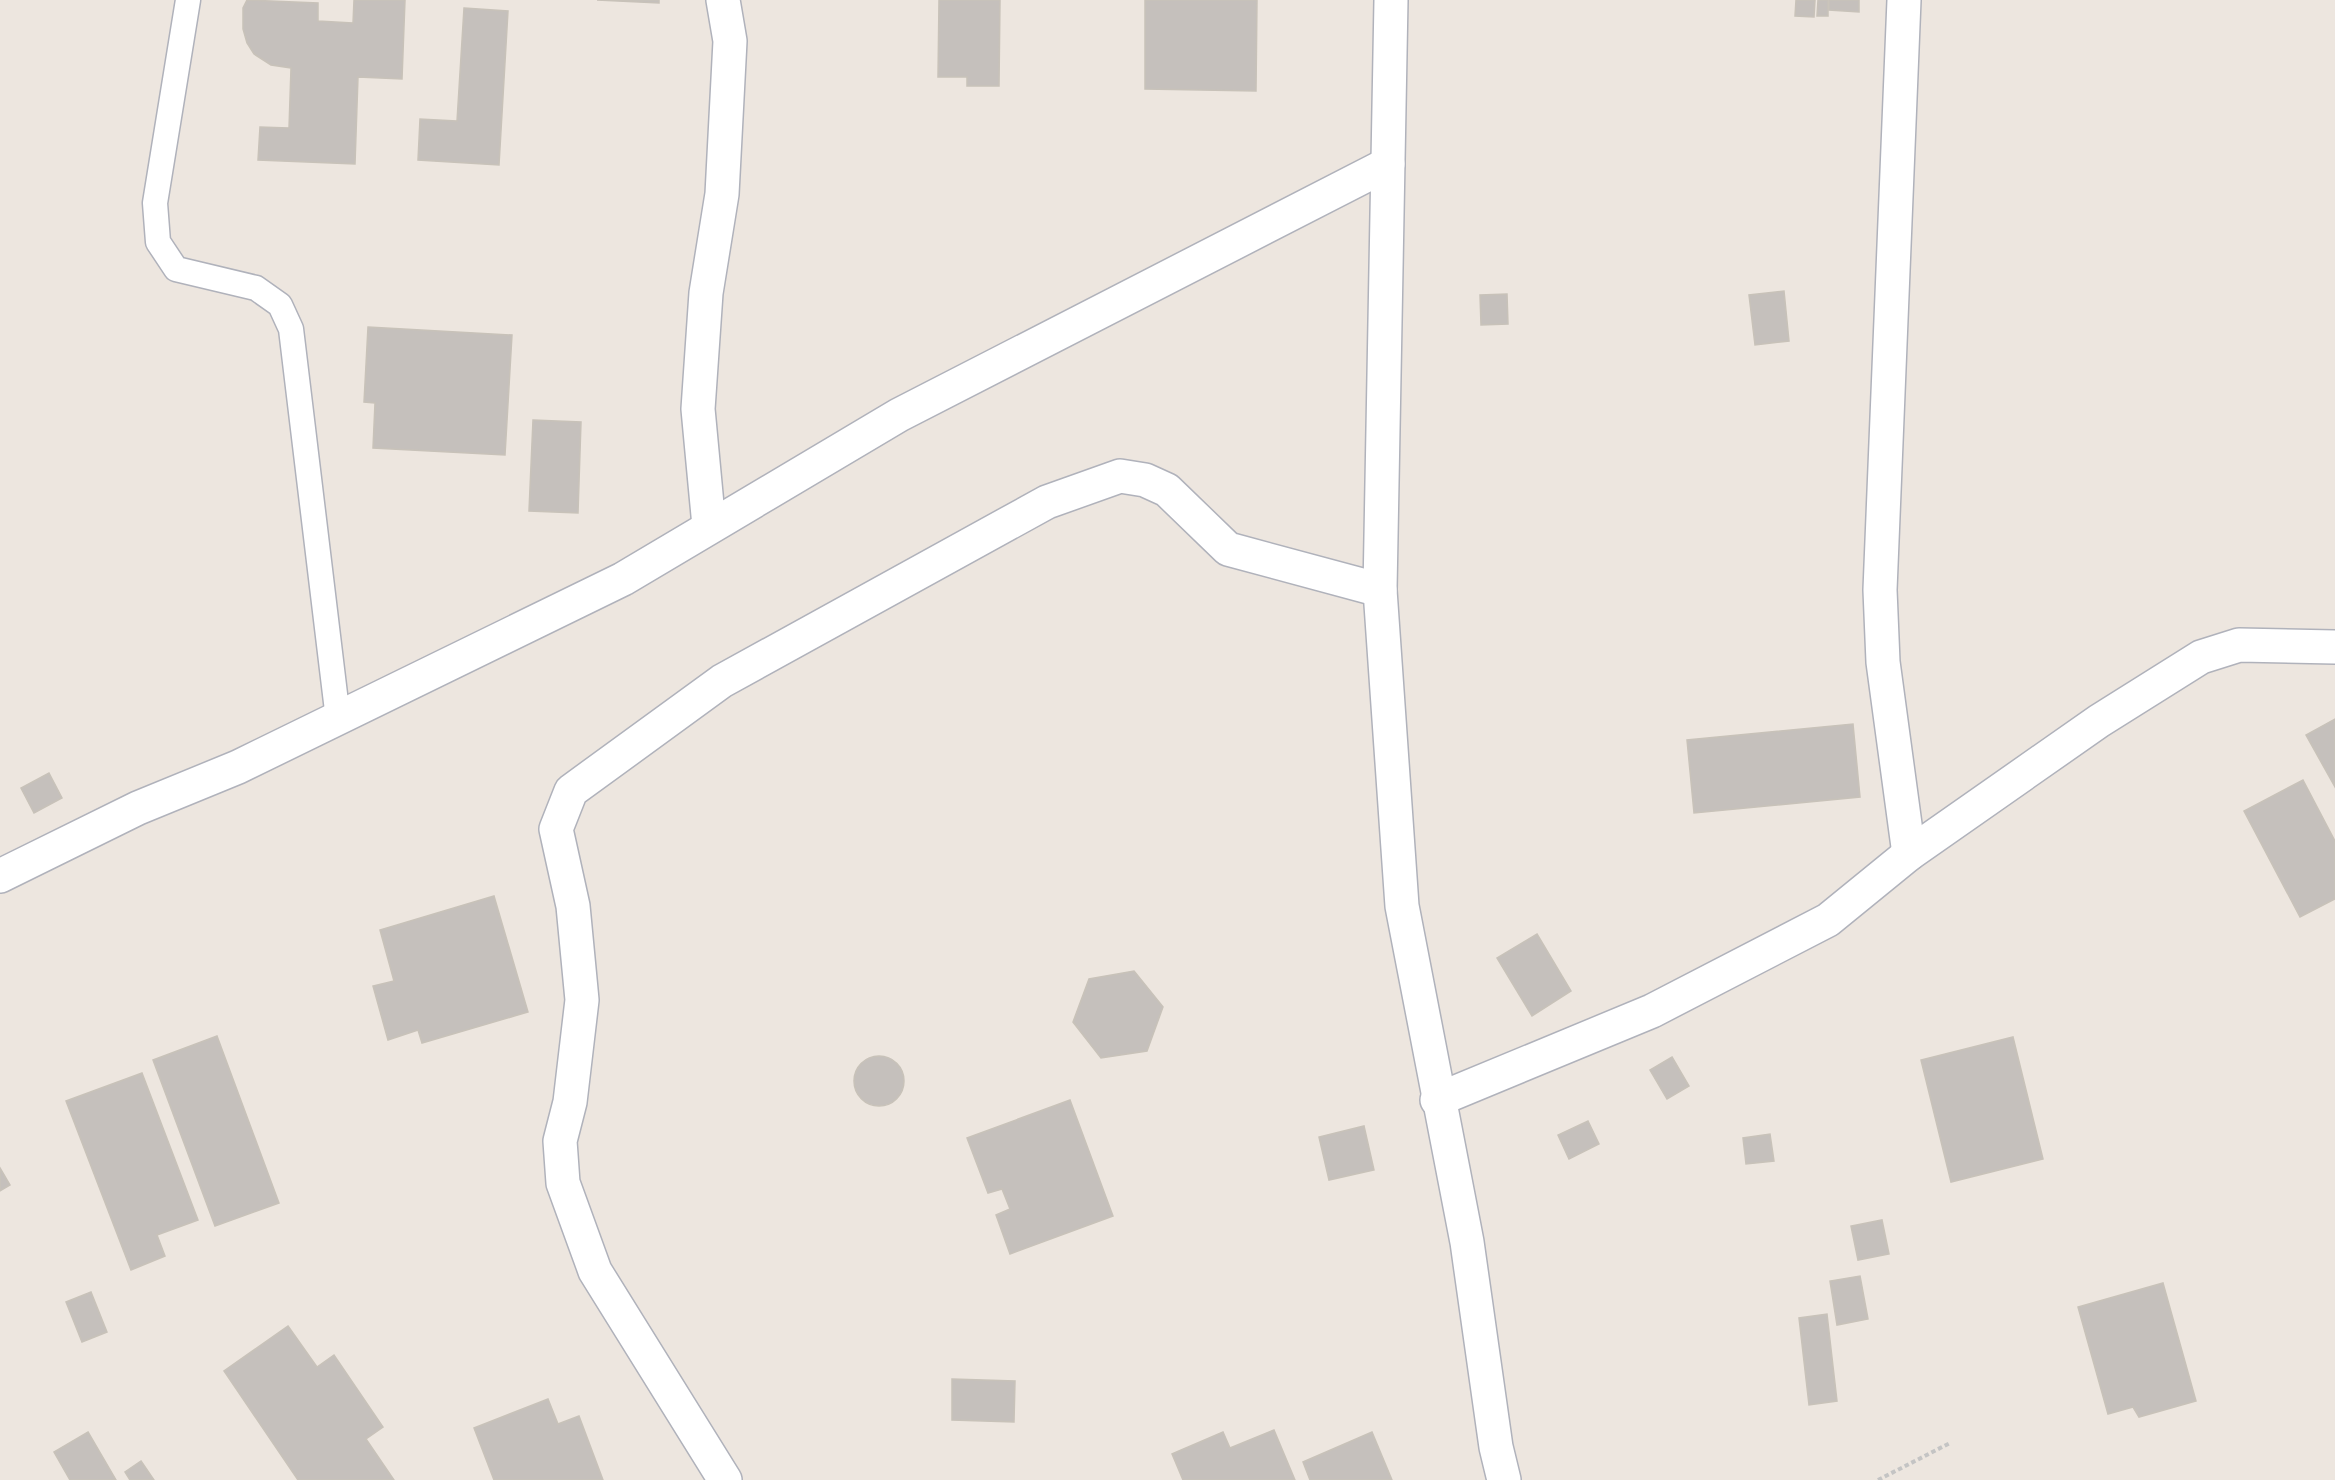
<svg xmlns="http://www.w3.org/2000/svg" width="2335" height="1480" viewBox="0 0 2335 1480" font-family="'Archivo Narrow',sans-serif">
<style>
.building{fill:#c5c0bc;stroke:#c8c2b9;stroke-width:1.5}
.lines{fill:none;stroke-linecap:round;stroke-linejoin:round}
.service-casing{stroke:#b0b2bb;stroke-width:27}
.minor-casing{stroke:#b0b2bb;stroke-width:36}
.path{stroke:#c4c4c4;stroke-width:4;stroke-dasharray:4.5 3;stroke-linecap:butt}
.service{stroke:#fff;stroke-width:24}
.minor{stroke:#fff;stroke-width:33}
</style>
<rect width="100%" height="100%" fill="#ede6df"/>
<g class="building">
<path d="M 247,0 L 318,3 L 318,21 L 353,23 L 354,0 L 405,0 L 402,79 L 358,77 L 355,164 L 258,160 L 260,127 L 289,128 L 291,68 L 271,65 L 254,54 L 247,43 L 243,29 L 243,8 Z"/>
<path d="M 597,0 L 659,0 L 659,3 Z"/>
<path d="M 939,0 L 1000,0 L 999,86 L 967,86 L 967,77 L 938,77 Z"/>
<path d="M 1145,0 L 1257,0 L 1256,91 L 1145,89 Z"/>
<path d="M 1796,0 L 1815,0 L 1814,17 L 1795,16 Z"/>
<path d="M 1818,0 L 1828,0 L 1828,16 L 1817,16 Z"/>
<path d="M 1829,0 L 1859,0 L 1859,12 L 1829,10 Z"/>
<path d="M 464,8 L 508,11 L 499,165 L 418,160 L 420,119 L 457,121 Z"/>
<path d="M 1784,291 L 1789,341 L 1755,345 L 1749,295 Z"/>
<path d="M 1507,294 L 1508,324 L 1481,325 L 1480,295 Z"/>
<path d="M 368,327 L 512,335 L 505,455 L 373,448 L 375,403 L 364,402 Z"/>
<path d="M 533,420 L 581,422 L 578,513 L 529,511 Z"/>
<path d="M 2335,719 L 2335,787 L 2306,735 Z"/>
<path d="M 1853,724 L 1860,797 L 1694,813 L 1687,740 Z"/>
<path d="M 49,773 L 62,798 L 34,813 L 21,788 Z"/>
<path d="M 2303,780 L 2335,841 L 2335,899 L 2300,917 L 2244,811 Z"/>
<path d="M 494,896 L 528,1012 L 422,1043 L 418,1030 L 388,1040 L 373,986 L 394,981 L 380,930 Z"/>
<path d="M 1537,934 L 1571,991 L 1532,1016 L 1497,958 Z"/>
<path d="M 1134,971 L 1163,1007 L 1147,1051 L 1101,1058 L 1073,1022 L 1089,979 Z"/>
<path d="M 217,1036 L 279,1203 L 215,1226 L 153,1060 Z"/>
<path d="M 2013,1037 L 2043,1159 L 1951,1182 L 1921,1060 Z"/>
<circle cx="879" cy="1081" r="25"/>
<path d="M 1672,1057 L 1689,1086 L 1667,1099 L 1650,1070 Z"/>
<path d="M 142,1073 L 198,1220 L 157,1235 L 165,1256 L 131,1270 L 66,1101 Z"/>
<path d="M 1070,1100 L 1113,1216 L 1010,1254 L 996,1215 L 1010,1209 L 1002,1189 L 988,1193 L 967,1138 Z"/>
<path d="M 1588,1121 L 1599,1144 L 1569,1159 L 1558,1135 Z"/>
<path d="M 1364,1126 L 1374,1170 L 1329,1180 L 1319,1137 Z"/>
<path d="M 1770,1134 L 1774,1161 L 1746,1164 L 1743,1138 Z"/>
<path d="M 0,1168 L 10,1185 L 0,1191 Z"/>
<path d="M 1882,1220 L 1889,1254 L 1858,1260 L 1851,1226 Z"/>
<path d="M 1860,1276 L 1868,1319 L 1837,1325 L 1830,1281 Z"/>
<path d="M 2163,1283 L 2196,1401 L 2139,1417 L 2133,1407 L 2108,1414 L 2078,1307 Z"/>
<path d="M 91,1292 L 107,1332 L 82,1342 L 66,1302 Z"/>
<path d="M 1827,1314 L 1837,1401 L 1809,1405 L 1799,1318 Z"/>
<path d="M 288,1326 L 317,1367 L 334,1355 L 383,1427 L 366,1439 L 394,1480 L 298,1480 L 224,1371 Z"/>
<path d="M 952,1379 L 1015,1381 L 1014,1422 L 952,1420 Z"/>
<path d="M 548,1399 L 558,1424 L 579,1416 L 603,1480 L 494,1480 L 474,1428 Z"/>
<path d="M 1274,1430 L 1295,1480 L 1183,1480 L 1172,1454 L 1223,1432 L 1230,1448 Z"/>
<path d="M 88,1432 L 116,1480 L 70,1480 L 54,1452 Z"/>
<path d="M 1372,1432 L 1392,1480 L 1310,1480 L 1303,1462 Z"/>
<path d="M 141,1461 L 154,1480 L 130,1480 L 125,1472 Z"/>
</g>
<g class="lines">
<g class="service-casing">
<path id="service" d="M 188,0 L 155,203 L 158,242 L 176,269 L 256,288 L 280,305 L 291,329 L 338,719"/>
</g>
<g class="minor-casing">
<g id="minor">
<path d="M 1391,0 L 1380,590 L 1402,906 L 1467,1242 L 1496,1447 L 1504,1480"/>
<path d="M 1904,0 L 1880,590 L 1883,662 L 1909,854"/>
<path d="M 709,526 L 698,409 L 706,293 L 722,194 L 730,41 L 723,0"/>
<path d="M 0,876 L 138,808 L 238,767 L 623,579 L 899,415 L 1388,164"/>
<path d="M 1437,1100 L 1652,1011 L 1828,920 L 1909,854 L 2099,721 L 2201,657 L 2239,645 L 2335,647"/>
<path d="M 725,1480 L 595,1271 L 563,1183 L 560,1141 L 570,1102 L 582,1000 L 573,906 L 556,829 L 571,791 L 722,681 L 1047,502 L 1120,476 L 1145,480 L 1167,490 L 1228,549 L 1380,590"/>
</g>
</g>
<path class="path" d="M 1878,1480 L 1950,1443"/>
<use href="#service" class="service"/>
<use href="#minor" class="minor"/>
</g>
</svg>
